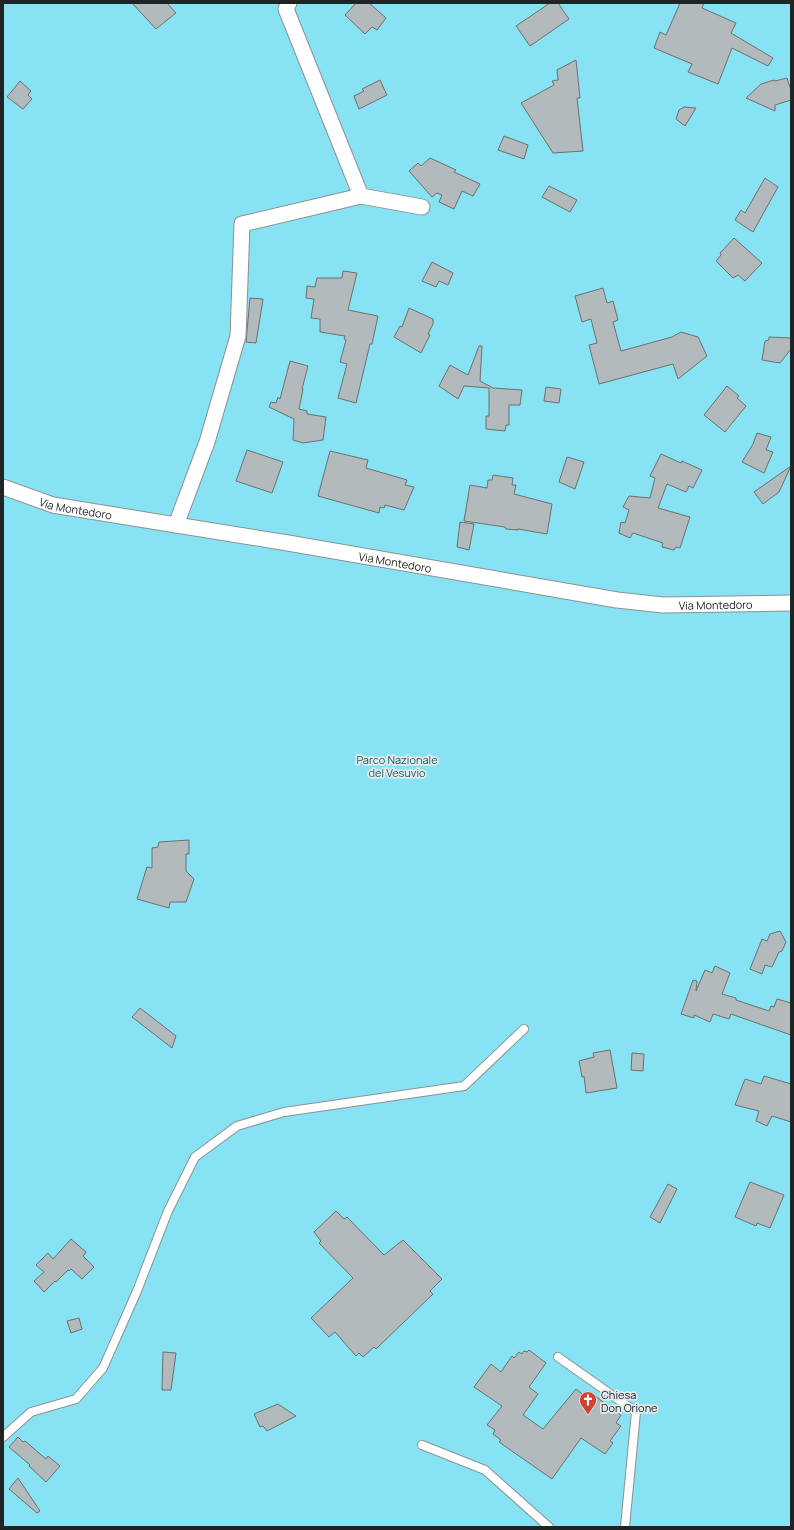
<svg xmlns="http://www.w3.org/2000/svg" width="794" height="1530" viewBox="0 0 794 1530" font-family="Manrope,sans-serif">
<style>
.green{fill:#87e3f3}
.building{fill:#b3babc;stroke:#6a7072}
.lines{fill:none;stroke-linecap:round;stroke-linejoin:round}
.service-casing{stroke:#8b9293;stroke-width:10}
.minor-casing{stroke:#8b9293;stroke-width:17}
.service{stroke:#fff;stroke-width:8}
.minor{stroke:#fff;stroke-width:15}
.labels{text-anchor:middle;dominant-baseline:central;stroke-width:3.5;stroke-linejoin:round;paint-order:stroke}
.street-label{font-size:11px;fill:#212425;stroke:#e3eaec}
.park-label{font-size:11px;fill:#1b5963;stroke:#e3eaec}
.poi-label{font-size:11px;fill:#212425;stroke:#e3eaec;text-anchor:start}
</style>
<rect width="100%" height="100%" fill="#e3eaec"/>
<rect class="green" x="3" y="3" width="788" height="1524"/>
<g class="building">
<path d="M 132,3 L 167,3 L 176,13 L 156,29 Z"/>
<path d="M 356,3 L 369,3 L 386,18 L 377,30 L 372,27 L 365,34 L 345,15 Z"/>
<path d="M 550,3 L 558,3 L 569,19 L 530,46 L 516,26 Z"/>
<path d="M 680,3 L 704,3 L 702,8 L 736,23 L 731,33 L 773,58 L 768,66 L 732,48 L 718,84 L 688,72 L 692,64 L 654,48 L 660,32 L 666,35 Z"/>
<path d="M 576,60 L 580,98 L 577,98 L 583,151 L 553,153 L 521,103 L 554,85 L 552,81 L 558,80 L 557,70 Z"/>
<path d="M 787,78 L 791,90 L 791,100 L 775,105 L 775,111 L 746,98 L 761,84 L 774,80 L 775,81 Z"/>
<path d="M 380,80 L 387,95 L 359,109 L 354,96 L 364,91 L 362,89 Z"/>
<path d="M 20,81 L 31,91 L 28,95 L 32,99 L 23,109 L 7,97 Z"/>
<path d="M 684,107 L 696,108 L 685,126 L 676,119 L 679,110 Z"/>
<path d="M 504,136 L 528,145 L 524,159 L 498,150 Z"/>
<path d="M 430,158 L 456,170 L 454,172 L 480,184 L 473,196 L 462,191 L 454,209 L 439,202 L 442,195 L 437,193 L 432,197 L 409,171 L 418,163 L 421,166 Z"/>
<path d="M 765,178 L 778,187 L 753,232 L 735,220 L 741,210 L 745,213 Z"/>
<path d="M 549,186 L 577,200 L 570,212 L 542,197 Z"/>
<path d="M 734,238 L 762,263 L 745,281 L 738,275 L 733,278 L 716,261 L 721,255 L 720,253 Z"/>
<path d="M 432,262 L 453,273 L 448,285 L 439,281 L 436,287 L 422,281 Z"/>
<path d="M 343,271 L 357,273 L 348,310 L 378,316 L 372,344 L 370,344 L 356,403 L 338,398 L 347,364 L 340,362 L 346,340 L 344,339 L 345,336 L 320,332 L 320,319 L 311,318 L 314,299 L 306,298 L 307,286 L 315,287 L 317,278 L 342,278 Z"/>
<path d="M 603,288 L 607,303 L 613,301 L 618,320 L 613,322 L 621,351 L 672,337 L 681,332 L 698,337 L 707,356 L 678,379 L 673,364 L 599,384 L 589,345 L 597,343 L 591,319 L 582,322 L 575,296 Z"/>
<path d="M 250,298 L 263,299 L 256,343 L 246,342 Z"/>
<path d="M 409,308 L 433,319 L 433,324 L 428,334 L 430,335 L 421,353 L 394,337 L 400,326 L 402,327 Z"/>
<path d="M 769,337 L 791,338 L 791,349 L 780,363 L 762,360 L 765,341 L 769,340 Z"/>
<path d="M 479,346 L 482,346 L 480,381 L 493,388 L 522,390 L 520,405 L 509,405 L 509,425 L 506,425 L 505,431 L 486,429 L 486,416 L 489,416 L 489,388 L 464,386 L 458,399 L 439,386 L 450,365 L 468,375 Z"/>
<path d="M 290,361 L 308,366 L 302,389 L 303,389 L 299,409 L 307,411 L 307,414 L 326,417 L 323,440 L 303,443 L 293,440 L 294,419 L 269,407 L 271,402 L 276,403 L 278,397 L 280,399 Z"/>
<path d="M 727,386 L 739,396 L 737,398 L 746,406 L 725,432 L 704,415 Z"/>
<path d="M 546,387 L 561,389 L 559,403 L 544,401 Z"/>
<path d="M 757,433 L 771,437 L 766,450 L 773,452 L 764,473 L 742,462 L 753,444 Z"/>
<path d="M 247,450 L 283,462 L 272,493 L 236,481 Z"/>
<path d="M 330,451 L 368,460 L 366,468 L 407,480 L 405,485 L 414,487 L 404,510 L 385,505 L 384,508 L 380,507 L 379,513 L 318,496 Z"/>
<path d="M 661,454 L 681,463 L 682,461 L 702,470 L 693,488 L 689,486 L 686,492 L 667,484 L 658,508 L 690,517 L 680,548 L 676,547 L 674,550 L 662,547 L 663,543 L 633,533 L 630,538 L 619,533 L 621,522 L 625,523 L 629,510 L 623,507 L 629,496 L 650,498 L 655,478 L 650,476 Z"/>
<path d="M 567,457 L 584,462 L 575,489 L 559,482 Z"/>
<path d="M 791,466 L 779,492 L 763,504 L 754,492 Z"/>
<path d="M 493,475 L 513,478 L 512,485 L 516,485 L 514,494 L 552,504 L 547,534 L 518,529 L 518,530 L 506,529 L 505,527 L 464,521 L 470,485 L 487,488 L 488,480 L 492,480 Z"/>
<path d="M 460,522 L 474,524 L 469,550 L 457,547 Z"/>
<path d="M 189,840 L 189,854 L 186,854 L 186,871 L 194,879 L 186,902 L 170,902 L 169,908 L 137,899 L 147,867 L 152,868 L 152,848 L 158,847 L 159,842 Z"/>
<path d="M 780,931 L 786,942 L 782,951 L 779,952 L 772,967 L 765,965 L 762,974 L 750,969 L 762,939 L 767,941 L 770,934 Z"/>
<path d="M 715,966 L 730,973 L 722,994 L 736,998 L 736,1000 L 769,1011 L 771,1006 L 774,1007 L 777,999 L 791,1003 L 791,1035 L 731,1014 L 729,1019 L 713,1014 L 710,1022 L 694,1015 L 694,1018 L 681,1014 L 693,980 L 697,981 L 696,991 L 705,970 L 712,973 Z"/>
<path d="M 140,1008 L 176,1036 L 172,1048 L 132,1017 Z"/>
<path d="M 610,1050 L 617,1088 L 586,1093 L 584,1076 L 582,1077 L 579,1061 L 594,1057 L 593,1053 Z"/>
<path d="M 632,1053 L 644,1054 L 643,1071 L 631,1070 Z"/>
<path d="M 764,1076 L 791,1084 L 791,1122 L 772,1116 L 767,1126 L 756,1121 L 759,1111 L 735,1105 L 745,1079 L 761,1084 Z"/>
<path d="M 750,1182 L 784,1195 L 770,1228 L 757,1223 L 756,1226 L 735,1217 Z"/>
<path d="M 668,1184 L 677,1189 L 660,1223 L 650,1217 Z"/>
<path d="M 336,1211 L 344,1219 L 347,1217 L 384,1255 L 403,1240 L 442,1279 L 430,1291 L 433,1294 L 376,1349 L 374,1347 L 363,1357 L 359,1353 L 356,1356 L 335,1332 L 329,1337 L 311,1318 L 353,1278 L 319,1243 L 321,1241 L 314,1232 Z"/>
<path d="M 71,1239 L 86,1252 L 83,1256 L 94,1267 L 82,1279 L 71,1269 L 69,1271 L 68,1270 L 56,1282 L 55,1281 L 44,1292 L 34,1281 L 44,1272 L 36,1265 L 48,1253 L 53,1259 Z"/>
<path d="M 79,1318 L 82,1329 L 71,1333 L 67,1321 Z"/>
<path d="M 529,1350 L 546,1363 L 529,1387 L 538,1394 L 523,1415 L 543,1429 L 576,1389 L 586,1397 L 595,1396 L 621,1415 L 616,1423 L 621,1426 L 610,1441 L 613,1443 L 605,1454 L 581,1438 L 552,1479 L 499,1442 L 501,1440 L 493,1434 L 495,1430 L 487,1425 L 502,1406 L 474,1387 L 491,1364 L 501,1372 L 512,1356 L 514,1358 L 519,1352 L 522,1354 L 524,1351 L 527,1352 Z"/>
<path d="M 163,1352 L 176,1353 L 171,1390 L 162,1390 Z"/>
<path d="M 278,1404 L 296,1416 L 267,1431 L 263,1426 L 260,1427 L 254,1414 Z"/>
<path d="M 18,1437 L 23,1442 L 25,1441 L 46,1459 L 48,1456 L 60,1466 L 46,1482 L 29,1466 L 30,1465 L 9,1447 Z"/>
<path d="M 18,1478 L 40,1511 L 37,1513 L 9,1489 Z"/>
</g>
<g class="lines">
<g class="service-casing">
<g id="service">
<path d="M 558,1357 L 636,1412 L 625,1527"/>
<path d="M 3,1437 L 31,1412 L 76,1399 L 103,1368 L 137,1291 L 168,1211 L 195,1157 L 237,1126 L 284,1112 L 464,1086 L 524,1029"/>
<path d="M 422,1445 L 485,1470 L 549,1527"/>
</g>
</g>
<g class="minor-casing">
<g id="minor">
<path d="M 289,3 L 286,9 L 361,196"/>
<path id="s1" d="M 3,487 L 53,505 L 288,543 L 617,600 L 663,605 L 791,603"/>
<path d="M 176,525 L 207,442 L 238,336 L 242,224 L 361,196 L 422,207"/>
</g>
</g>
<use href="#service" class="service"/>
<use href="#minor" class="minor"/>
</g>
<defs>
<g id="church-pin" transform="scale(0.9)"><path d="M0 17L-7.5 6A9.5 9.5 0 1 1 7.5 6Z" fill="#ce4133" stroke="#e3eaec"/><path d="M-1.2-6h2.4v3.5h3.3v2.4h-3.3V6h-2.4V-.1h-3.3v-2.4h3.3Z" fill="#fff"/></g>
</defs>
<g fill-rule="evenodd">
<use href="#church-pin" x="588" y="1400"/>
</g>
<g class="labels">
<g class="street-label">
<text stroke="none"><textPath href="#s1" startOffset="76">Via Montedoro</textPath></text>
<text stroke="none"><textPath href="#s1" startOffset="400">Via Montedoro</textPath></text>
<text stroke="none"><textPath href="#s1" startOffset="724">Via Montedoro</textPath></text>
</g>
<g class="park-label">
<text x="397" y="759">Parco Nazionale<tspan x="397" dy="13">del Vesuvio</tspan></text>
</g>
<g class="poi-label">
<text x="601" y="1394">Chiesa<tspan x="601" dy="13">Don Orione</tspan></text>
</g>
</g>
<rect width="794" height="1530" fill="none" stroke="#212425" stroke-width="8"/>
</svg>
